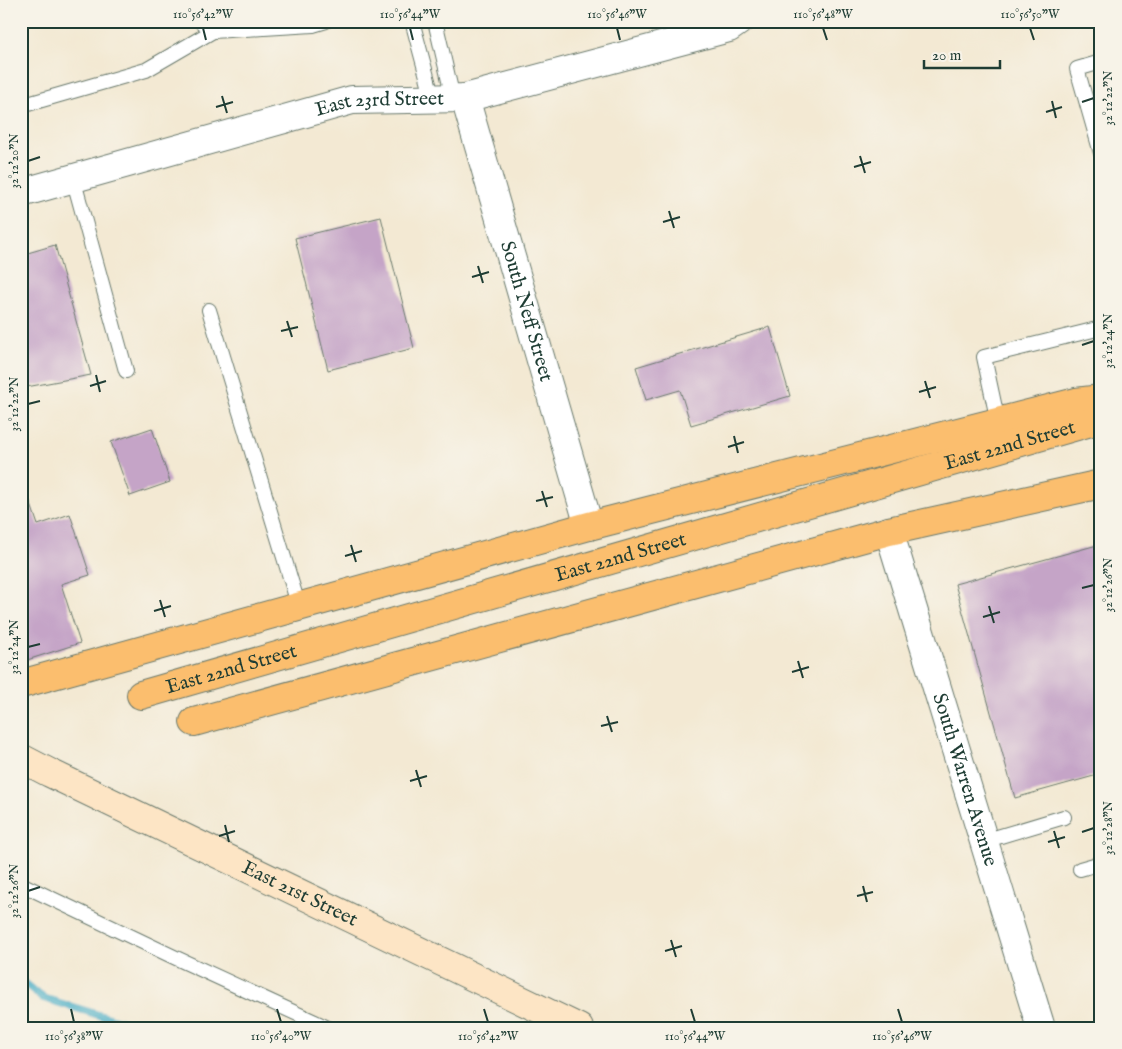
<svg xmlns="http://www.w3.org/2000/svg" width="1122" height="1049" viewBox="0 0 1122 1049" font-family="'IM FELL English',serif">
<style>
.lines{fill:none;stroke-linecap:round;stroke-linejoin:round}
.stream{stroke:#45acc5;stroke-width:8}
.building{fill:#c5a4c7}
.lane-casing{stroke:#69796c;stroke-width:16}
.street-casing{stroke:#69796c;stroke-width:30}
.secondary-casing{stroke:#69796c;stroke-width:30}
.primary-casing{stroke:#69796c;stroke-width:30}
.lane{stroke:#fff;stroke-width:14}
.street{stroke:#fff;stroke-width:28}
.secondary{stroke:#fde5c5;stroke-width:28}
.primary{stroke:#fbbe6e;stroke-width:28}
.ticks{fill:none;stroke:#1f3d34;stroke-width:2}
.labels{text-anchor:middle;dominant-baseline:central;stroke-width:5;stroke-linejoin:round;paint-order:stroke}
.street-label{font-size:20px;fill:#1f3d34;stroke:#f7f3e8}
.neatline{fill:none;stroke:#1f3d34;stroke-width:2}
.ticks-label{font-size:12px;text-anchor:middle;fill:#1f3d34}
</style>
<rect width="100%" height="100%" fill="#f7f3e8"/>
<filter id="ink" filterUnits="userSpaceOnUse"><feTurbulence type="fractalNoise" baseFrequency=".02" numOctaves="2"/><feDisplacementMap in="SourceGraphic" scale="10" xChannelSelector="R" yChannelSelector="G"/><feConvolveMatrix kernelMatrix="1 2 1 2 8 2 1 2 1" color-interpolation-filters="sRGB"/></filter>
<filter id="wash" filterUnits="userSpaceOnUse"><feTurbulence type="fractalNoise" baseFrequency=".0096" numOctaves="4" result="noise"/><feDisplacementMap in="SourceGraphic" scale="20" xChannelSelector="R" yChannelSelector="G"/><feGaussianBlur stdDeviation="1.12" result="paint"/><feColorMatrix in="noise" values="0 0 0 0 0 0 0 0 0 0 0 0 0 0 0 0 0 1.4 0 .05"/><feComposite in="paint" operator="in"/></filter>
<g filter="url(#wash)">
<rect width="100%" height="100%" fill="#f3e9d3"/>
<g class="lines">
<path class="stream" d="M 21,980 L 43,998 L 142,1028"/>
</g>
<g id="blocks">
<g class="building">
<path d="M 381,217 L 414,348 L 328,370 L 295,238 Z"/>
<path d="M 55,245 L 91,375 L 21,388 L 21,255 Z"/>
<path d="M 770,327 L 790,396 L 691,425 L 680,390 L 646,400 L 636,367 Z"/>
<path d="M 152,428 L 170,482 L 130,496 L 111,442 Z"/>
<path d="M 21,487 L 25,487 L 38,525 L 70,514 L 90,575 L 61,584 L 80,643 L 21,662 Z"/>
<path d="M 1101,544 L 1101,774 L 1015,798 L 955,584 Z"/>
</g>
</g>
</g>
<g filter="url(#ink)">
<use href="#blocks" fill-opacity="0" stroke="#69796c" stroke-width="1"/>
<g class="lines">
<g class="lane-casing">
<g id="lane">
<path d="M 412,21 L 433,99"/>
<path d="M 435,21 L 453,98"/>
<path d="M 213,31 L 313,25 L 326,21"/>
<path d="M 1101,62 L 1077,69 L 1101,153"/>
<path d="M 21,106 L 146,70 L 213,31 L 200,21"/>
<path d="M 73,178 L 126,371"/>
<path d="M 209,310 L 299,607"/>
<path d="M 998,422 L 984,357 L 1101,328"/>
<path d="M 984,841 L 1064,817"/>
<path d="M 1080,869 L 1101,863"/>
<path d="M 21,884 L 174,957 L 328,1028"/>
</g>
</g>
<g class="street-casing">
<g id="street">
<path id="s1" d="M 465,98 L 589,526"/>
<path id="s2" d="M 21,193 L 352,100 L 465,98 L 729,28 L 739,21"/>
<path id="s3" d="M 889,531 L 1041,1028"/>
</g>
</g>
<g class="secondary-casing">
<g id="secondary">
<path id="s4" d="M 21,758 L 50,773 L 579,1028"/>
</g>
</g>
<g class="primary-casing">
<g id="primary">
<path d="M 21,684 L 589,526 L 1076,402 L 1101,399"/>
<path id="s5" d="M 141,695 L 1101,419"/>
<path d="M 194,722 L 889,531 L 1101,484"/>
</g>
</g>
<use href="#lane" class="lane"/>
<use href="#street" class="street"/>
<use href="#secondary" class="secondary"/>
<use href="#primary" class="primary"/>
</g>
</g>
<path class="ticks" d="M 203,28 L 206,40M 410,28 L 413,40M 617,28 L 620,40M 823,28 L 827,40M 1030,28 L 1034,40M 222,96 L 227,113M 1052,101 L 1056,118M 1082,102 L 1094,98M 216,107 L 233,102M 1046,112 L 1062,107M 860,156 L 865,173M 28,161 L 40,157M 854,167 L 871,162M 669,211 L 674,228M 663,222 L 680,217M 478,266 L 483,283M 472,277 L 489,272M 287,321 L 292,337M 281,331 L 298,327M 1082,345 L 1094,341M 96,375 L 100,392M 925,381 L 930,398M 90,386 L 106,381M 919,392 L 936,387M 28,404 L 40,401M 734,436 L 738,453M 728,447 L 744,442M 542,491 L 547,507M 536,501 L 553,497M 351,545 L 356,562M 345,556 L 362,551M 1082,588 L 1094,585M 160,600 L 165,617M 989,606 L 994,623M 154,611 L 171,606M 983,617 L 1000,612M 28,647 L 40,644M 798,661 L 803,678M 792,672 L 809,667M 607,716 L 612,732M 601,726 L 618,722M 416,770 L 421,787M 410,781 L 427,776M 225,825 L 229,842M 1054,831 L 1059,848M 1082,832 L 1094,828M 219,836 L 235,831M 1048,842 L 1065,837M 863,886 L 867,902M 28,891 L 40,887M 857,896 L 873,892M 671,940 L 676,957M 665,951 L 682,946M 71,1009 L 74,1022M 277,1009 L 281,1022M 484,1009 L 488,1022M 691,1009 L 695,1022M 898,1009 L 902,1022"/>
<g class="labels">
<g class="street-label">
<text stroke="none"><textPath href="#s2" startOffset="371">East 23rd Street</textPath></text>
<text stroke="none"><textPath href="#s1" startOffset="222">South Neff Street</textPath></text>
<text stroke="none"><textPath href="#s5" startOffset="904">East 22nd Street</textPath></text>
<text stroke="none"><textPath href="#s5" startOffset="499">East 22nd Street</textPath></text>
<text stroke="none"><textPath href="#s5" startOffset="94">East 22nd Street</textPath></text>
<text stroke="none"><textPath href="#s3" startOffset="260">South Warren Avenue</textPath></text>
<text stroke="none"><textPath href="#s4" startOffset="310">East 21st Street</textPath></text>
</g>
</g>
<rect width="1122" height="1049" fill="none" stroke="#f7f3e8" stroke-width="55"/>
<path d="M924 60v8h76v-8" fill="none" stroke="#1f3d34" stroke-width="2.5"/>
<text x="932" y="60" font-size="15" fill="#1f3d34" stroke="#f7f3e8" stroke-width="4" paint-order="stroke">20 m</text>
<rect x="28" y="28" width="1066" height="994" class="neatline"/>
<g class="ticks-label">
<text x="203" y="18">110°56'42"W</text>
<text x="410" y="18">110°56'44"W</text>
<text x="617" y="18">110°56'46"W</text>
<text x="823" y="18">110°56'48"W</text>
<text x="1030" y="18">110°56'50"W</text>
<text transform="translate(1108 98) rotate(-90)" y="4">32°12'22"N</text>
<text transform="translate(14 161) rotate(-90)" y="4">32°12'20"N</text>
<text transform="translate(1108 341) rotate(-90)" y="4">32°12'24"N</text>
<text transform="translate(14 404) rotate(-90)" y="4">32°12'22"N</text>
<text transform="translate(1108 585) rotate(-90)" y="4">32°12'26"N</text>
<text transform="translate(14 647) rotate(-90)" y="4">32°12'24"N</text>
<text transform="translate(1108 828) rotate(-90)" y="4">32°12'28"N</text>
<text transform="translate(14 891) rotate(-90)" y="4">32°12'26"N</text>
<text x="74" y="1040">110°56'38"W</text>
<text x="281" y="1040">110°56'40"W</text>
<text x="488" y="1040">110°56'42"W</text>
<text x="695" y="1040">110°56'44"W</text>
<text x="902" y="1040">110°56'46"W</text>
</g>
</svg>
